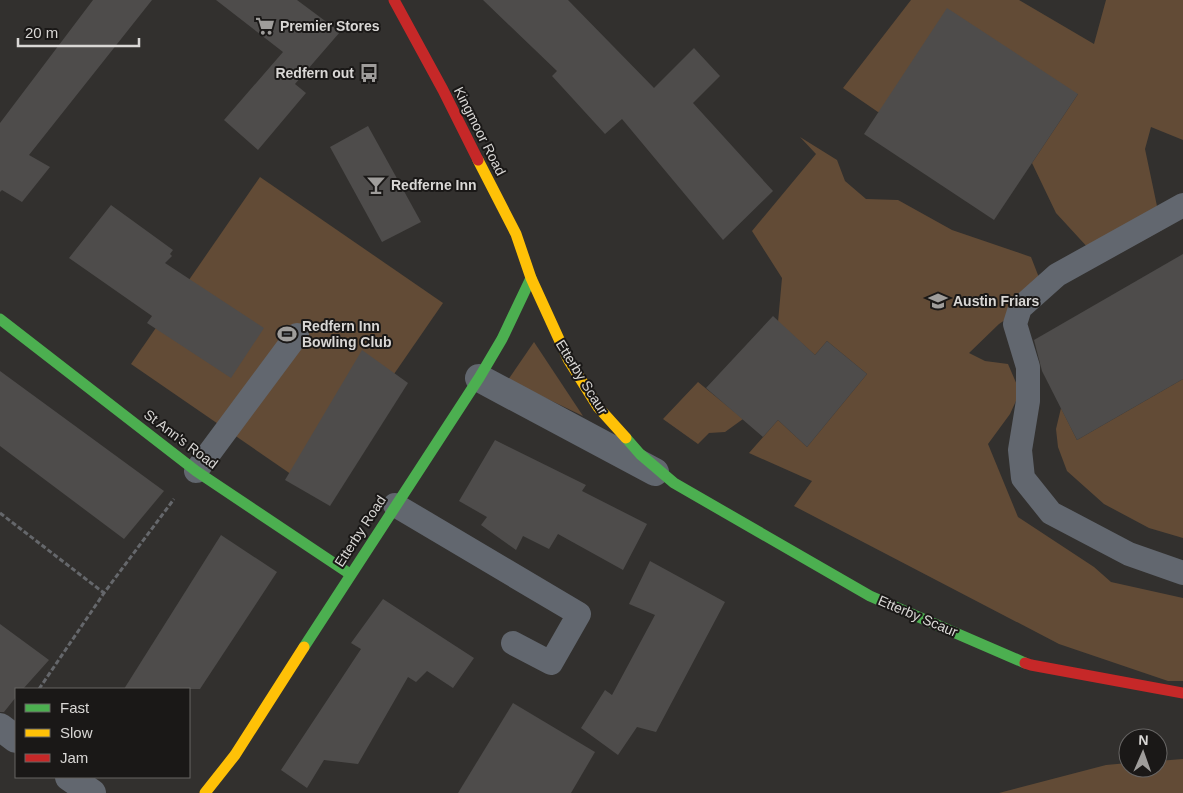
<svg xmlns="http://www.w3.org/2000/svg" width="1183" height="793" viewBox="0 0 1183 793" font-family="Helvetica,sans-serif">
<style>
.green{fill:#624b36}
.building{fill:#4e4c4b}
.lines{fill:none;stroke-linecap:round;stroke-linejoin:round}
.path{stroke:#65676b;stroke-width:3;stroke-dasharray:5 2.5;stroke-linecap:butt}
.lane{stroke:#62676f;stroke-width:24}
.street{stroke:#62676f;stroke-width:28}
.fast{stroke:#4caf50;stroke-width:11}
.slow{stroke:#ffc107;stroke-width:11}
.jam{stroke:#c62828;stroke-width:11}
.labels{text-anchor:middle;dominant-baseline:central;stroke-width:4;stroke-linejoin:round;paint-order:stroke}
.poi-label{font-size:14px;font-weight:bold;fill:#d9d7d5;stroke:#1a1817;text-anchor:start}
.street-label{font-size:14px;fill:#d9d7d5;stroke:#1a1817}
</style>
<rect width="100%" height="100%" fill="#32302e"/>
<g class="green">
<path d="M 911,0 L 1019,0 L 1094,44 L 1106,0 L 1183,0 L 1183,140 L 1151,127 L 1145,149 L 1162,230 L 1102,263 L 1056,213 L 1032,163 L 1078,94 L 878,112 L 843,88 Z"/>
<path d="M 800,137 L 837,160 L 845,181 L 866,199 L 898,200 L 952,230 L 1031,257 L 1045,293 L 999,324 L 969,353 L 985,361 L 1008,364 L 1020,392 L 1010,414 L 988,444 L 1018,517 L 1094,567 L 1111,582 L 1183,598 L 1183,681 L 1168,681 L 1059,644 L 794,506 L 812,481 L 749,453 L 778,420 L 807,447 L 867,374 L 827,341 L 815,355 L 778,322 L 782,278 L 752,231 L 816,154 Z"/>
<path d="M 260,177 L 443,303 L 314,490 L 131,364 Z"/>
<path d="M 534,342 L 583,416 L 508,380 Z"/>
<path d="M 1183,379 L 1183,538 L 1149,528 L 1104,504 L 1067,471 L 1058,447 L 1056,429 L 1061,408 L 1077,440 Z"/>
<path d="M 698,382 L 743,419 L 725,432 L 709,433 L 698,444 L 663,419 Z"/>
<path d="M 1183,759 L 1183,793 L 999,793 L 1106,765 L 1128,763 L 1128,768 L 1158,768 L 1158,761 Z"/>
</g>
<g class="building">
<path d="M 93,0 L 152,0 L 29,155 L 50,167 L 22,202 L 2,190 L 0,192 L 0,123 Z"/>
<path d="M 216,0 L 297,0 L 340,32 L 295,84 L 306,93 L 258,150 L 224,120 L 283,52 Z"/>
<path d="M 483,0 L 568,0 L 654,88 L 694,48 L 720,76 L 693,103 L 773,191 L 723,240 L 622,119 L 605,134 L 552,76 L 557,71 Z"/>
<path d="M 947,8 L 1078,94 L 994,220 L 864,134 Z"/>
<path d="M 368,126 L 421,222 L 382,242 L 330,147 Z"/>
<path d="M 111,205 L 173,250 L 170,254 L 172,256 L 165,263 L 264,328 L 231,378 L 147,323 L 152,316 L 69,258 Z"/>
<path d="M 1183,254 L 1183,379 L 1077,440 L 1042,371 L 1034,340 Z"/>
<path d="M 773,316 L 815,355 L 827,341 L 867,374 L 807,447 L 778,420 L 763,437 L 706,388 Z"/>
<path d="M 362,350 L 408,383 L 330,506 L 285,480 Z"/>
<path d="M 0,371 L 164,491 L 124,539 L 0,446 Z"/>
<path d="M 495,440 L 586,485 L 582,491 L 647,524 L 623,570 L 558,534 L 549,549 L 523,536 L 516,550 L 481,525 L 487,517 L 459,501 Z"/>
<path d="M 221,535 L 277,572 L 200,689 L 124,689 Z"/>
<path d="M 650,561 L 725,602 L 656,732 L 637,727 L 618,755 L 581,728 L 605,690 L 612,695 L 655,615 L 629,604 Z"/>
<path d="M 383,599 L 474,658 L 453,688 L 427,671 L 416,682 L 408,677 L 358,764 L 324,760 L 307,788 L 281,770 L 361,649 L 351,643 Z"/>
<path d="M 0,624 L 49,660 L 23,689 L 16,689 L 16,697 L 4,712 L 0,712 Z"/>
<path d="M 513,703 L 595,752 L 571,793 L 458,793 Z"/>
</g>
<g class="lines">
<g class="path">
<path d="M 0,513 L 104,593"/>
<path d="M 39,689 L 104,593 L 174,499"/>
</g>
<g class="lane">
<path d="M 1183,205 L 1057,275 L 1020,308 L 1015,324 L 1028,367 L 1028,401 L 1020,450 L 1023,478 L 1051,513 L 1129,554 L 1183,573"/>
<path d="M 196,471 L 297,335"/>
<path d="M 395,505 L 579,614 L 551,663 L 513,643"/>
</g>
<g class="street">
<path d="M 479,378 L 655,472"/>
<path d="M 0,727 L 16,739"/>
<path d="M 69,777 L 92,793"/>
</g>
<g class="fast">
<path d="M 0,319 L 196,471 L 350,574"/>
<path d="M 626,438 L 640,454 L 674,483 L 870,596 L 1025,663"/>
<path d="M 304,647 L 479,378 L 502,339 L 531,278"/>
</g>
<g class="slow">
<path d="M 478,160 L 516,234 L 531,278 L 568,359 L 598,407 L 626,438"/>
<path d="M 205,793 L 235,755 L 304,647"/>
</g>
<g class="jam">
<path d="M 394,0 L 443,90 L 478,160"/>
<path d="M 1025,663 L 1031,665 L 1183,693"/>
</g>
</g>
<defs>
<g id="supermarket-bare" transform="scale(1.5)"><path d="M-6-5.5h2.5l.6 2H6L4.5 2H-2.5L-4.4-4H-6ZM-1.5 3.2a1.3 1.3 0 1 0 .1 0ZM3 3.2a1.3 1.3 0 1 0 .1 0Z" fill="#9f9d9b" stroke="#1a1817" stroke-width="2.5" paint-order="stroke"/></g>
<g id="bus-bare" transform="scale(1.5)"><path d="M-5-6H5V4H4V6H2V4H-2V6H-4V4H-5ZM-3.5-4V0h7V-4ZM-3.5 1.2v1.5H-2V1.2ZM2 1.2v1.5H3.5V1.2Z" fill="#9f9d9b" stroke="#1a1817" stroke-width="2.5" paint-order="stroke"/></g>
<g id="bar-bare" transform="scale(1.5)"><path d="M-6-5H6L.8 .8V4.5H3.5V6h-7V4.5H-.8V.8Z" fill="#9f9d9b" stroke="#1a1817" stroke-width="2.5" paint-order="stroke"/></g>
<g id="school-bare" transform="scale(1.5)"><path d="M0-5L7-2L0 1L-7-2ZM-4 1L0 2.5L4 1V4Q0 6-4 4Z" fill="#9f9d9b" stroke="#1a1817" stroke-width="2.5" paint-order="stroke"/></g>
<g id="stadium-bare" transform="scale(1.5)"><path d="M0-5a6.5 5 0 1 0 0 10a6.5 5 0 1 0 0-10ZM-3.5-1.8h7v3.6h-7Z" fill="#9f9d9b" stroke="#1a1817" stroke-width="2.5" paint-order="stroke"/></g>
</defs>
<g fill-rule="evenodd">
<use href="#supermarket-bare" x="265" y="26"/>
<use href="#bus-bare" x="369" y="73"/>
<use href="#bar-bare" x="376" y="185"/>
<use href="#school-bare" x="938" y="301"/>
<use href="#stadium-bare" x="287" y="334"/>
</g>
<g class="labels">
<g class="poi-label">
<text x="280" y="26">Premier Stores</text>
<text x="354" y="73" text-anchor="end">Redfern out</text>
<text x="391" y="185">Redferne Inn</text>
<text x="953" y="301">Austin Friars</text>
<text x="302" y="326">Redfern Inn<tspan x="302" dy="16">Bowling Club</tspan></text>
</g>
<g class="street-label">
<text transform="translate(480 131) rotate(63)">Kingmoor Road</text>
<text transform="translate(582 377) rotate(58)">Etterby Scaur</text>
<text transform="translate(181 439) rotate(37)">St Ann's Road</text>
<text transform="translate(360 531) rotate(-57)">Etterby Road</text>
<text transform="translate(918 616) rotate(23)">Etterby Scaur</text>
</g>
</g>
<rect x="15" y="688" width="175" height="90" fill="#1a1817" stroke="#666463"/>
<rect x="25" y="704" width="25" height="8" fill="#4caf50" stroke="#666463"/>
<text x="60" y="713" font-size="15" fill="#d9d7d5">Fast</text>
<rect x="25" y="729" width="25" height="8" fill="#ffc107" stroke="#666463"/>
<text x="60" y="738" font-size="15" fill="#d9d7d5">Slow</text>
<rect x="25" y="754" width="25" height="8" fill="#c62828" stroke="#666463"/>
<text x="60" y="763" font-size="15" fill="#d9d7d5">Jam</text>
<g transform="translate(1143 753) rotate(2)"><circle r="24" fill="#1a1817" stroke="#666463"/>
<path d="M0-4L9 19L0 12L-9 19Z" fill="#9f9d9b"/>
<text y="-8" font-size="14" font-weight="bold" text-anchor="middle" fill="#d9d7d5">N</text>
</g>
<path d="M18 38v8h121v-8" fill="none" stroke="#d9d7d5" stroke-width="2.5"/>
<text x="25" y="38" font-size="15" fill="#d9d7d5" stroke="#1a1817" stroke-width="4" paint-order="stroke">20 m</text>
</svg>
